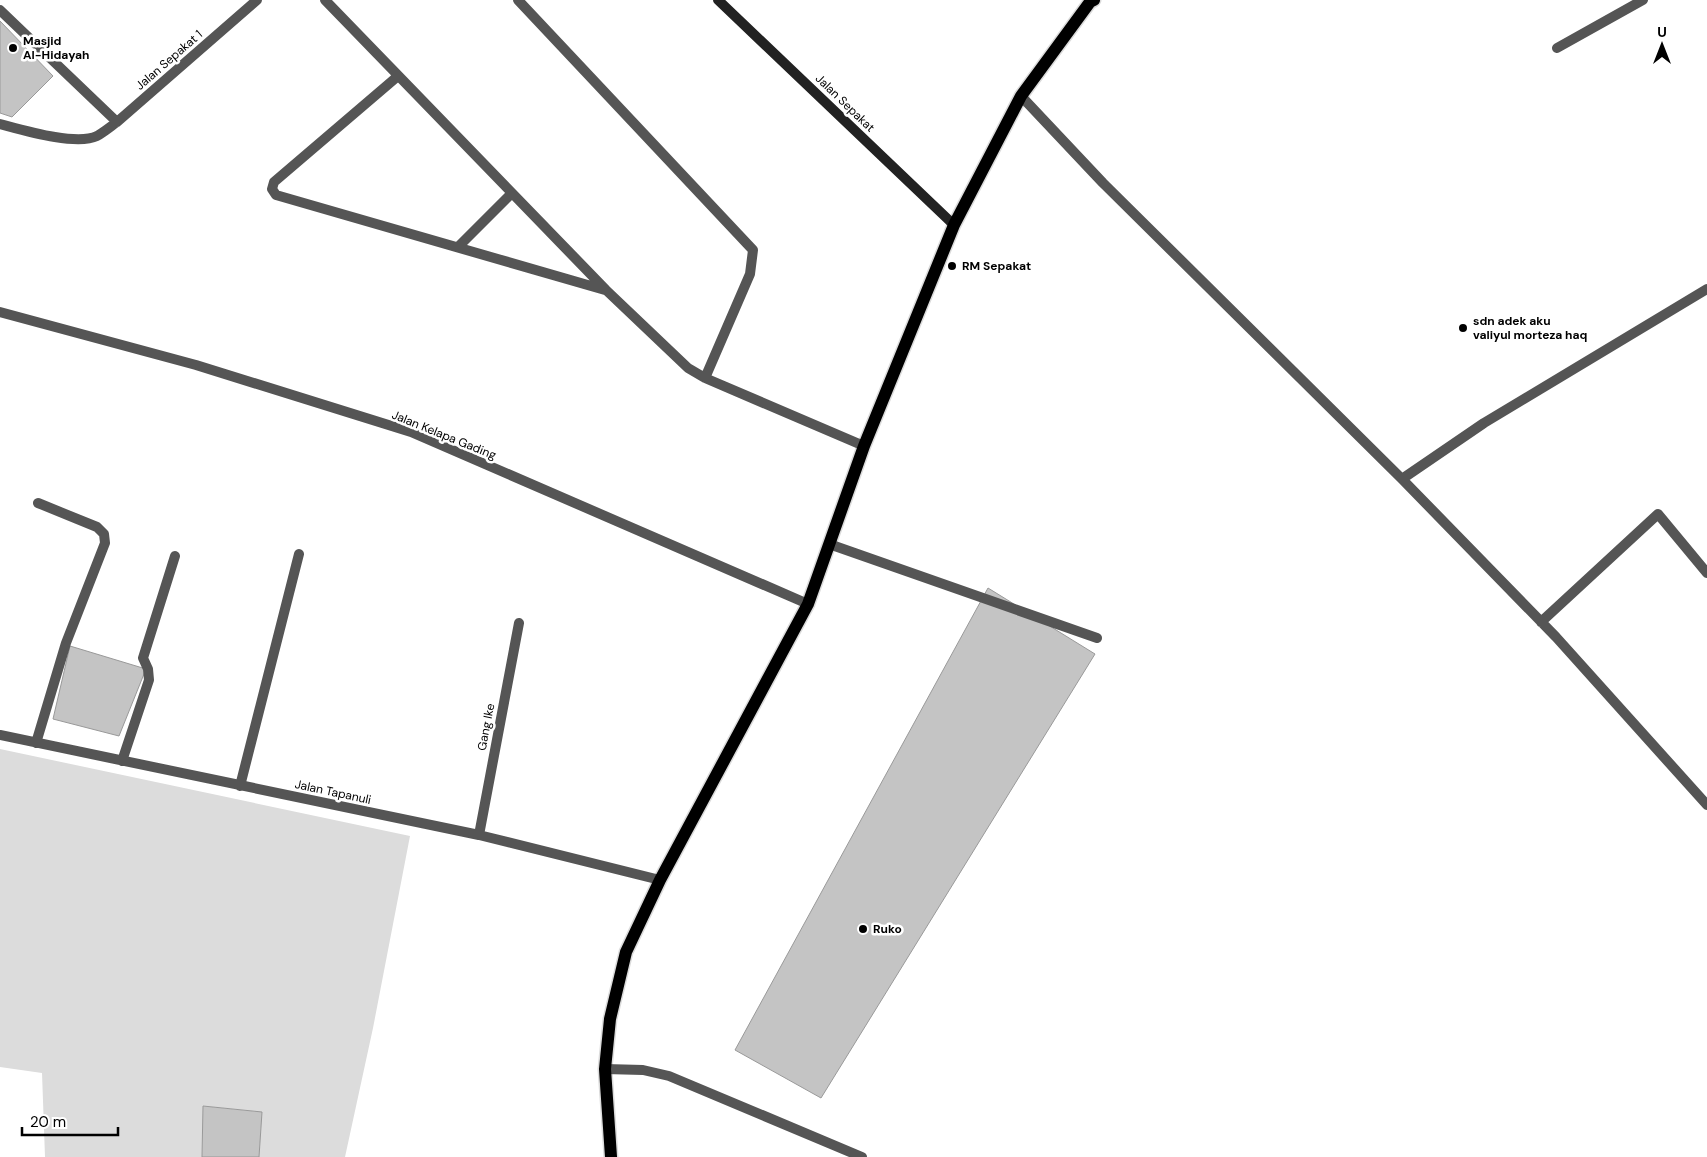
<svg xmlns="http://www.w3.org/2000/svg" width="1707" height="1157" font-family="'DM Sans',sans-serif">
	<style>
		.green { fill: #dcdcdc }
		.building { fill: #c4c4c4; stroke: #999 }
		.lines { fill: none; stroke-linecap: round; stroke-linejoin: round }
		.primary-casing { stroke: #dbdbdb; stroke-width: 15 }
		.lane { stroke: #555; stroke-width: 10 }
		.street { stroke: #555; stroke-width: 10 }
		.secondary { stroke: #222; stroke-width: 10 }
		.primary { stroke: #000; stroke-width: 12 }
		.poi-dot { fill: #000; stroke: #fff; stroke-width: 2 }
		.labels { text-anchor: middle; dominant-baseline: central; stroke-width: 5; stroke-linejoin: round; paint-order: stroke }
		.poi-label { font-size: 12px; font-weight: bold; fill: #000; stroke: #fff; text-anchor: start }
		.street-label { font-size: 12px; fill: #000; stroke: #fff }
	</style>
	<rect width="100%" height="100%" fill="#fff"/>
	<!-- green -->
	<path class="green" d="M0 749 410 836 373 1028 345 1157H259L261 1112 204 1106 202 1157H45L42 1073 0 1067Z"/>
	<!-- building -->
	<path class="building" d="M0 21 53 76 12 117 0 113Z
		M988 588 1095 654 821 1098 735 1050Z
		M70 646 146 669 119 736 53 719Z
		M203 1106 262 1112 259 1157H202Z"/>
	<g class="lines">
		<defs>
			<path id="primary" d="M611 1157 605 1069 610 1019 626 952 660 880 808 604 864 446 954 225 1021 96 1090 2 1094 0"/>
		</defs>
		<!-- primary casing -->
		<use href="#primary" class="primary-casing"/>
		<!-- lane -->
		<path class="lane" d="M829 544 1097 638"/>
		<!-- street -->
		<path class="street" d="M325 0 606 290 688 368 705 378 864 446
			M518 0 753 250 750 274 705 378
			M0 10 117 122
			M1557 48 1643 0
			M398 76 274 182 272 189 276 195 605 290
			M1021 96 1103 183 1402 479 1556 637 1707 805
			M0 124C23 130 76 146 97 136 104 132 110 127 117 122L257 0
			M458 247 512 193
			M0 312 196 365 411 432 808 604
			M1402 479 1484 423 1707 289
			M1541 622 1658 514 1707 573
			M0 735 479 835 660 880
			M36 743 66 643 105 543 104 534 97 527 38 503
			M122 761 149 680 148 669 143 658 175 556
			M240 786 299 554
			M479 835 519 623
			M605 1069 643 1070 669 1076 862 1157"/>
		<!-- secondary -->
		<path class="secondary" d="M718 0 954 225"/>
		<!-- primary -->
		<use href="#primary" class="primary"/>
	</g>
	<!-- markers -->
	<g class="poi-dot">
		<circle cx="13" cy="48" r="5"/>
		<circle cx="952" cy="266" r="5"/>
		<circle cx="1463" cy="328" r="5"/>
		<circle cx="863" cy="929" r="5"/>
	</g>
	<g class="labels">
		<!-- poi labels -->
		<g class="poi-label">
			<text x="23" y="41">Masjid<tspan x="23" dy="14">Al-Hidayah</tspan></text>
			<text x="962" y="266">RM Sepakat</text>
			<text x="1473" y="321">sdn adek aku<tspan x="1473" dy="14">valiyul morteza haq</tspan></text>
			<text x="873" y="929">Ruko</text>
		</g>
		<!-- street labels -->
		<g class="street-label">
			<text transform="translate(169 60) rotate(-41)">Jalan Sepakat 1</text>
			<text transform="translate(845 103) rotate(44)">Jalan Sepakat</text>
			<text transform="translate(444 435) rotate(22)">Jalan Kelapa Gading</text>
			<text transform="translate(486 727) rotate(-79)">Gang Ike</text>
			<text transform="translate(333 792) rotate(12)">Jalan Tapanuli</text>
		</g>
	</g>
	<!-- north arrow -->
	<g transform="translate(1662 45)" stroke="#ffffff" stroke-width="4" paint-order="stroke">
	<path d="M0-4L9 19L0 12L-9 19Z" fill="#000000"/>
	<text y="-8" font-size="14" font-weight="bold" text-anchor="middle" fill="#000000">U</text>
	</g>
	<!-- scale -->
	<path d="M22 1127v8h96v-8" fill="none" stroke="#000000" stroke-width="2.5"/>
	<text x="30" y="1127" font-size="15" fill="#000000" stroke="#ffffff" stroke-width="4" paint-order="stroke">20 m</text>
</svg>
